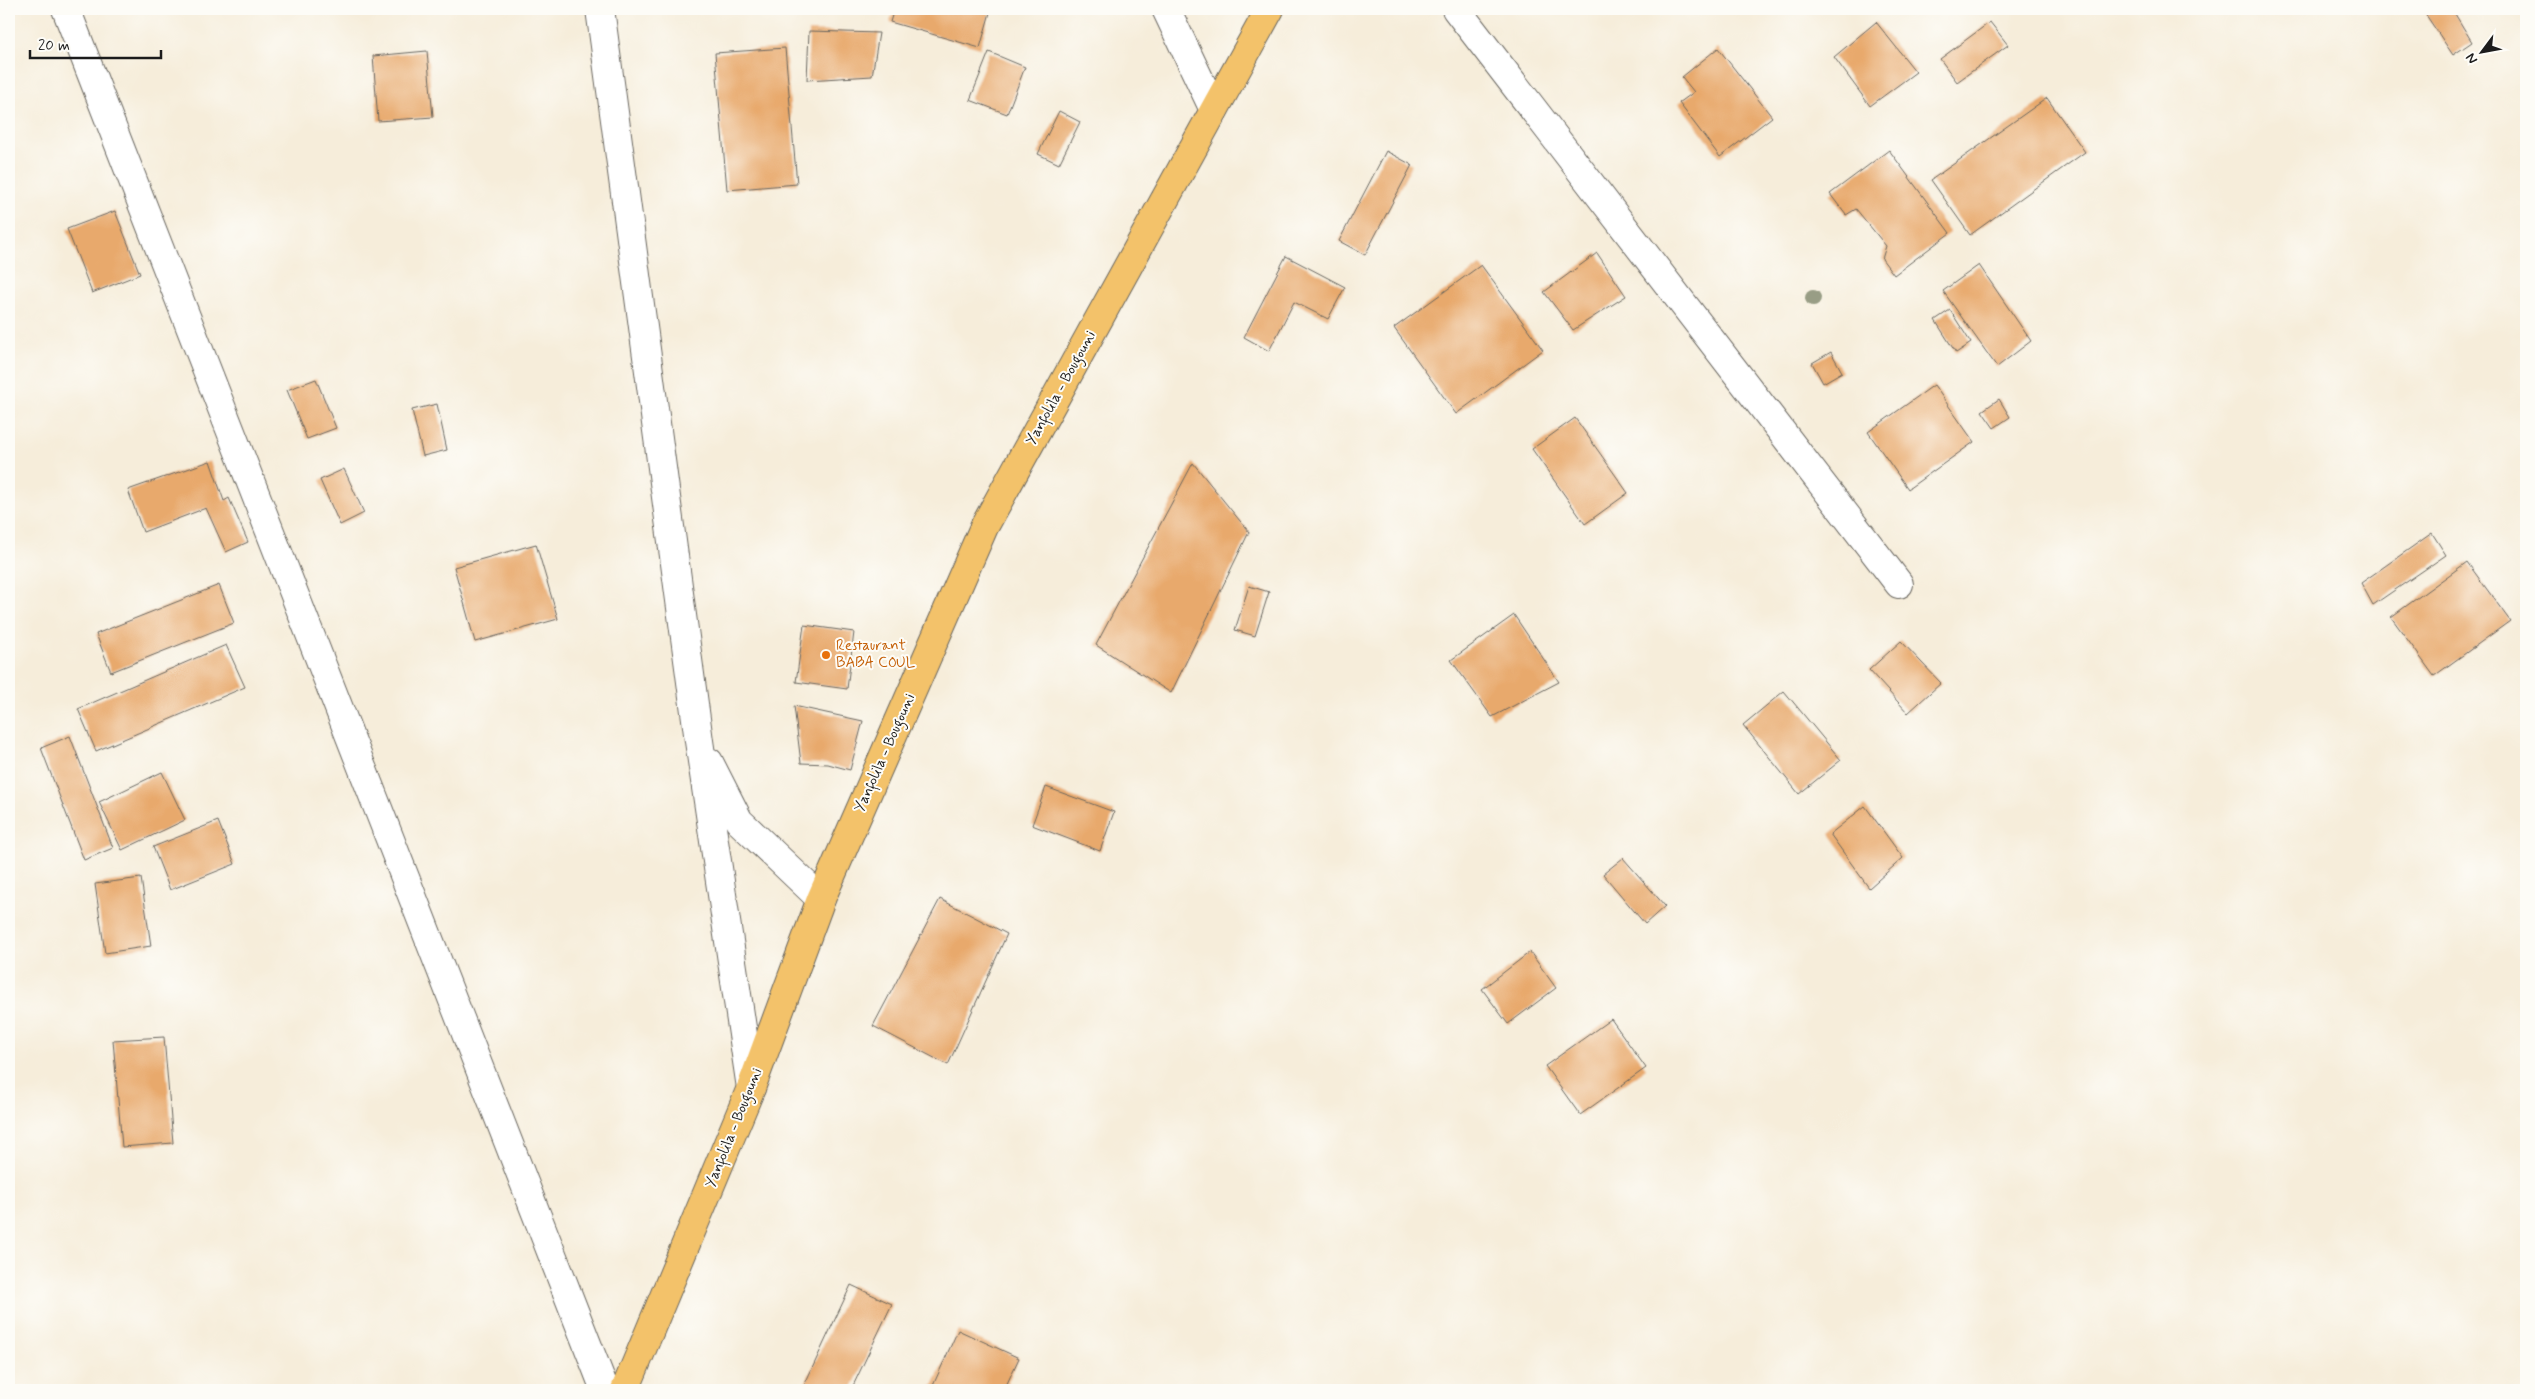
<svg xmlns="http://www.w3.org/2000/svg" width="2535" height="1399" font-family="Mynerve,sans-serif">
	<style>
		.building { fill: #e8a96c }
		.lines { fill: none; stroke-linecap: round; stroke-linejoin: round }
		.minor-casing { stroke: #68655e; stroke-width: 30 }
		.major-casing { stroke: #68655e; stroke-width: 30 }
		.minor { stroke: #fff; stroke-width: 28 }
		.major { stroke: #f3c26a; stroke-width: 28 }
		.tree { fill: #989d85 }
		.food-dot { fill: #e8710a; stroke: #fdfcf7; stroke-width: 2 }
		.labels { text-anchor: middle; dominant-baseline: central; stroke-width: 4; stroke-linejoin: round; paint-order: stroke }
		.street-label { font-size: 15px; fill: #1c1c1c; stroke: #fdfcf7 }
		.food-label { font-size: 15px; fill: #c56008; stroke: #fdfcf7; text-anchor: start }
	</style>
	<rect width="100%" height="100%" fill="#fdfcf7"/>
	<filter id="ink" filterUnits="userSpaceOnUse"><feTurbulence type="fractalNoise" baseFrequency=".02" numOctaves="2"/><feDisplacementMap in="SourceGraphic" scale="10" xChannelSelector="R" yChannelSelector="G"/><feConvolveMatrix kernelMatrix="1 2 1 2 8 2 1 2 1" color-interpolation-filters="sRGB"/></filter>
	<filter id="wash" filterUnits="userSpaceOnUse"><feTurbulence type="fractalNoise" baseFrequency=".0096" numOctaves="4" result="noise"/><feDisplacementMap in="SourceGraphic" scale="20" xChannelSelector="R" yChannelSelector="G"/><feGaussianBlur stdDeviation="1.12" result="paint"/><feColorMatrix in="noise" values="0 0 0 0 0 0 0 0 0 0 0 0 0 0 0 0 0 1.4 0 .05"/><feComposite in="paint" operator="in"/></filter>
	<g filter="url(#wash)">
		<rect width="100%" height="100%" fill="#f6edda"/>
		<g id="blocks">
			<!-- building -->
			<path class="building" d="M894 9H991L980 48 890 22Z
				M2422 9H2452L2472 42 2453 55Z
				M1876 22 1916 72 1870 106 1834 57Z
				M1990 22 2008 45 1957 82 1940 59Z
				M809 31 879 33 872 76 807 80Z
				M785 48 797 184 727 190 715 53Z
				M1718 48 1772 117 1720 157 1679 103 1694 92 1682 77Z
				M427 51 433 117 378 121 373 56Z
				M989 52 1025 67 1007 114 970 100Z
				M2047 98 2085 152 1970 235 1931 180Z
				M1059 111 1080 122 1059 164 1038 154Z
				M1889 150 1950 233 1894 275 1882 259 1886 246 1856 209 1846 215 1830 194Z
				M1386 151 1412 165 1365 255 1339 241Z
				M115 211 140 274 92 293 67 229Z
				M1597 253 1626 296 1573 330 1544 292Z
				M1286 256 1345 287 1328 319 1294 302 1269 351 1244 337Z
				M1481 265 1543 350 1456 414 1394 328Z
				M1979 265 2031 341 1997 367 1943 291Z
				M1950 310 1971 343 1956 353 1935 320Z
				M1831 352 1842 372 1823 383 1812 363Z
				M316 379 336 428 307 439 287 390Z
				M1934 385 1974 442 1908 489 1868 432Z
				M1999 399 2010 417 1994 428 1982 411Z
				M437 404 447 450 423 456 412 410Z
				M1575 418 1628 493 1585 524 1532 449Z
				M210 461 224 501 229 498 248 542 226 552 206 508 143 532 128 490Z
				M1193 463 1249 532 1171 693 1096 645Z
				M344 469 364 513 340 525 320 480Z
				M2432 533 2446 555 2373 605 2361 583Z
				M536 544 558 619 475 642 454 567Z
				M2467 562 2510 621 2434 676 2391 617Z
				M219 585 234 623 111 672 96 634Z
				M1249 586 1269 592 1255 636 1235 630Z
				M1514 615 1559 682 1492 717 1451 660Z
				M804 625 854 632 847 689 796 682Z
				M1901 641 1941 683 1908 713 1869 670Z
				M226 645 245 687 96 751 78 709Z
				M1784 691 1841 760 1799 794 1743 725Z
				M794 706 863 721 850 770 828 764 801 763Z
				M70 736 113 848 84 860 41 748Z
				M162 772 185 820 122 850 99 802Z
				M1046 787 1114 812 1100 851 1032 825Z
				M1865 806 1903 858 1869 888 1830 834Z
				M218 821 235 864 170 890 153 847Z
				M1623 858 1665 906 1645 924 1603 874Z
				M141 878 151 946 105 953 95 884Z
				M940 899 1007 934 948 1065 873 1026Z
				M1530 952 1556 988 1508 1024 1482 989Z
				M1611 1019 1646 1068 1580 1115 1545 1066Z
				M164 1037 173 1143 122 1147 113 1040Z
				M851 1285 892 1304 851 1390H802Z
				M958 1330 1019 1358 1004 1390H931Z"/>
		</g>
	</g>
	<g filter="url(#ink)">
		<use href="#blocks" fill-opacity="0" stroke="#68655e" stroke-width="1"/>
		<g class="lines">
			<defs>
				<path id="minor" d="M66 9 605 1390
					M600 9 699 741 751 1088
					M1166 9 1214 110
					M1456 9 1899 584
					M709 762 739 821 821 899"/>
				<path id="major" d="M625 1390 751 1088 821 899 984 527 1270 9"/>
			</defs>
			<!-- minor casing -->
			<use href="#minor" class="minor-casing"/>
			<!-- major casing -->
			<use href="#major" class="major-casing"/>
			<!-- minor -->
			<use href="#minor" class="minor"/>
			<!-- major -->
			<use href="#major" class="major"/>
		</g>
		<!-- trees -->
		<circle class="tree" cx="1813" cy="298" r="8"/>
	</g>
	<!-- markers -->
	<circle class="food-dot" cx="826" cy="655" r="5"/>
	<g class="labels">
		<!-- street labels -->
		<g class="street-label">
			<text transform="translate(1061 388) rotate(-61)">Yanfolila - Bougouni</text>
			<text transform="translate(885 753) rotate(-66)">Yanfolila - Bougouni</text>
			<text transform="translate(734 1128) rotate(-68)">Yanfolila - Bougouni</text>
		</g>
		<!-- food labels -->
		<g class="food-label">
			<text x="836" y="646">Restaurant<tspan x="836" dy="17">BABA COUL</tspan></text>
		</g>
	</g>
	<!-- margin -->
	<rect width="2535" height="1399" fill="none" stroke="#fdfcf7" stroke-width="30"/>
	<!-- north arrow -->
	<g transform="translate(2482 52) rotate(238)" stroke="#fdfcf7" stroke-width="4" paint-order="stroke">
	<path d="M0-4L9 19L0 12L-9 19Z" fill="#1c1c1c"/>
	<text y="-8" font-size="14" font-weight="bold" text-anchor="middle" fill="#1c1c1c">N</text>
	</g>
	<!-- scale -->
	<path d="M30 50v8h131v-8" fill="none" stroke="#1c1c1c" stroke-width="2.5"/>
	<text x="38" y="50" font-size="15" fill="#1c1c1c" stroke="#fdfcf7" stroke-width="4" paint-order="stroke">20 m</text>
</svg>
